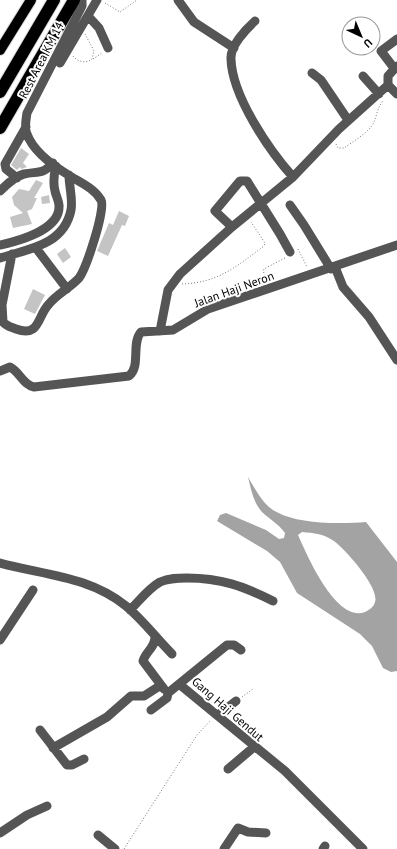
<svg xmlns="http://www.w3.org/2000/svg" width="397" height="849" font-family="'PT Sans',sans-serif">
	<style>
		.water { fill: #a3a3a3; fill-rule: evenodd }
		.building { fill: #c4c4c4 }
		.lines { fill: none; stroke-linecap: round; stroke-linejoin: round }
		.major-casing { stroke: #dbdbdb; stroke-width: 12 }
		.highway-casing { stroke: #dbdbdb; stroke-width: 14 }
		.path { stroke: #777; stroke-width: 1; stroke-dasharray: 1 2; stroke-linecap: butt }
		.minor { stroke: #555; stroke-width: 9 }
		.major { stroke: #000; stroke-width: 10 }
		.highway { stroke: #000; stroke-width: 12 }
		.labels { text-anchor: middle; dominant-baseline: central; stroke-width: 4; stroke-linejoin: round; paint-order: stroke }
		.street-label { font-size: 12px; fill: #000; stroke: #fff }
	</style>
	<rect width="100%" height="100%" fill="#fff"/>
	<!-- water -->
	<path class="water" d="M248 477C254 487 260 499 269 507 290 525 340 524 366 522L397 562V671L391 672 383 668 372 646 360 634 297 593 280 562 267 551 217 521 220 515 226 513 266 530 279 539 284 538 285 533C277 522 270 520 262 512 253 502 251 489 248 477ZM302 532C314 533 324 534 334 541 345 549 380 588 375 602 374 607 369 610 365 612 336 623 307 555 298 535Z"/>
	<!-- building -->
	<path class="building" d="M21 148 29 154 23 163 27 167 21 169 20 167 17 170 11 165Z
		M36 180 43 183 34 198H37L32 209 27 211 32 224 13 228 10 217 23 213 14 205 12 197 19 189 29 191Z
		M49 195 50 203 42 204 41 197Z
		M119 211 129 216 125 226 122 225 108 256 97 251 109 223 113 225Z
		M65 248 71 257 63 263 57 254Z
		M33 289 45 295 35 314 24 309Z"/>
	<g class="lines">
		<defs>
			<path id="major" d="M0 50 31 0"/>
			<path id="highway" d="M0 92 54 0
				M0 128 74 0"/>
		</defs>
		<!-- major casing -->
		<use href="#major" class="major-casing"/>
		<!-- highway casing -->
		<use href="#highway" class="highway-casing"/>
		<!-- path -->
		<path class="path" d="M105 3 120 12 137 0
			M73 56C78 62 86 64 92 59L94 51 85 34
			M93 59 102 53
			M336 144 338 148H344C352 142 368 133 373 124 377 116 377 108 383 101
			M298 249 307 267
			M268 281 263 271 264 269 285 258
			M182 284C218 283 237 266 264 246L265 243 251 222
			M242 697 253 689
			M124 849 197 735 211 720"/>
		<!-- minor -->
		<path class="minor" d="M178 0 194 22 234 48
			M88 16 99 28 108 48
			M255 21C246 29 230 46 231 59 232 96 269 150 293 177
			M60 63 97 0
			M394 68 381 51 397 39
			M312 73 321 80 348 120
			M363 76 379 94
			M388 85 397 94
			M17 178 6 169 5 164 26 127
			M0 191C6 185 15 176 24 174 38 171 42 175 53 163
			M290 205 304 225 331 269
			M232 227 215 211 240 181H247L280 234 290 252
			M0 245C18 241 60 230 59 206 59 201 56 196 55 191 53 183 54 174 56 166
			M36 248 67 289
			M12 254 2 305 3 322C6 326 11 327 16 329 40 338 37 316 49 304 57 294 70 288 79 278 86 269 106 209 101 200 94 188 81 183 70 176 55 167 33 151 27 134 24 128 26 120 27 113L82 6V0
			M0 258C29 249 64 245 71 210 73 199 69 186 69 175
			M335 267 343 287 369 317 397 360
			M160 331 168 290 180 274 232 227 293 177 339 129 388 85V76L397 66
			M0 371 10 367C20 372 23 385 34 387L129 376C141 367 131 343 141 332L173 330 208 309 397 245
			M0 563C44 575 89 576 126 606 143 620 156 638 172 654
			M130 610C139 601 149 588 160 582 169 578 178 578 187 578 221 578 243 586 273 601
			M155 637C155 648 146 651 143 661L164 689
			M0 640 33 590
			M179 684 285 771 363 849
			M168 693 227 645H234L241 650
			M151 710 167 698 168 693
			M218 715 236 701
			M40 730 67 765H72L84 759
			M53 748 107 717 131 696H144L161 685
			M228 769 254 747
			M0 833 27 815 47 806
			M98 835 115 849
			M224 849 238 828 248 832 266 833
			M323 849 325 846"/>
		<!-- major -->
		<use href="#major" class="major"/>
		<!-- highway -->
		<use href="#highway" class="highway"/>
	</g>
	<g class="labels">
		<!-- street labels -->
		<g class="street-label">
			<text transform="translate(41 60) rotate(-63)">Rest Area KM 14</text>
			<text transform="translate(234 289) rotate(-20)">Jalan Haji Neron</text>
			<text transform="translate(228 709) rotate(41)">Gang Haji Gendut</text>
		</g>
	</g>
	<!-- north arrow -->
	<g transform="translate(361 36) rotate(136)"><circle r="19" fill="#ffffff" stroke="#999999"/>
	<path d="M0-3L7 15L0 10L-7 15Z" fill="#000000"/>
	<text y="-6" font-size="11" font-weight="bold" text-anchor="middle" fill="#000000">U</text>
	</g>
</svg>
